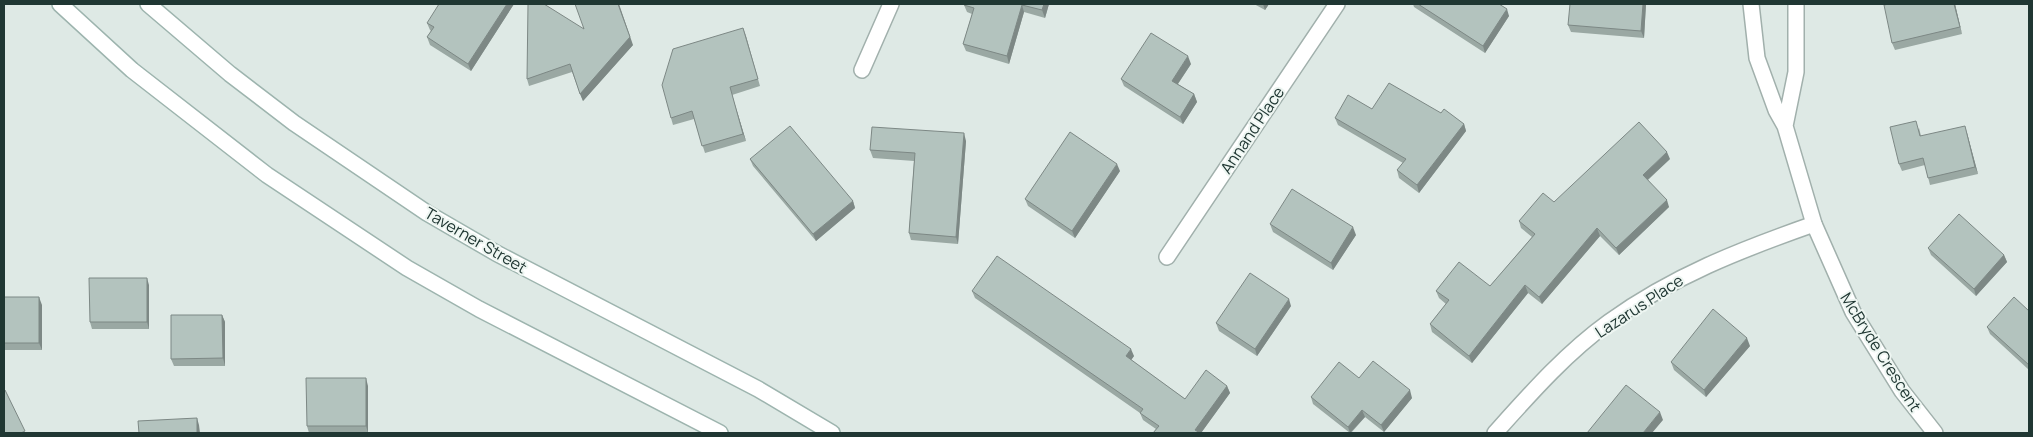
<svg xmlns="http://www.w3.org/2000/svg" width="2033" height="437" font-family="Manrope,sans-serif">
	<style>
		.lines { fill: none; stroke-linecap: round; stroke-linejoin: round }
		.minor-casing { stroke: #a1b0ac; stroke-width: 18 }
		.tertiary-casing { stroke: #a1b0ac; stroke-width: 18 }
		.secondary-casing { stroke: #9db4ae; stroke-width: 18 }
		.minor { stroke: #fff; stroke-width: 15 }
		.tertiary { stroke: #fff; stroke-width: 15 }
		.secondary { stroke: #fff; stroke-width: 15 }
		.wall { fill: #9aa8a3 }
		.shaded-wall { fill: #7d8885 }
		.building { fill: #b3c3be; stroke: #7d8885 }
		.labels { text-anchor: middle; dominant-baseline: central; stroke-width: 4; stroke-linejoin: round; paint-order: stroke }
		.street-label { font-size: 16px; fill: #203733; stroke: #eef6f2 }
	</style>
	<rect width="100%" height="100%" fill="#dee9e5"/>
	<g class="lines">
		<defs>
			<path id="minor" d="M862 70 891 4
				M1167 257 1337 4
				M1495 433C1530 394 1566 353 1609 322 1673 276 1740 250 1814 224"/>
			<path id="tertiary" d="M1751 4 1757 58 1776 110 1785 126 1814 224 1853 312 1902 391 1935 433
				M1785 126 1796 72V4"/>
			<path id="secondary" d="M60 4 132 70 267 175 407 268 479 309 720 433
				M148 4 230 74 294 123 427 213 496 253 758 389 832 433"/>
		</defs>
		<!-- minor casing -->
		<use href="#minor" class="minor-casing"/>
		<!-- tertiary casing -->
		<use href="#tertiary" class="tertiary-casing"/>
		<!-- secondary casing -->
		<use href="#secondary" class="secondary-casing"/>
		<!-- minor -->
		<use href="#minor" class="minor"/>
		<!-- tertiary -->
		<use href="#tertiary" class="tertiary"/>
		<!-- secondary -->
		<use href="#secondary" class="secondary"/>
	</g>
	<!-- wall -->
	<path class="wall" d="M514 4 471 71 430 45 427 37 431 31 430 30 427 23Z
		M965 4H1049L1045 18 1024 12 1009 64 966 51 963 44 972 14 967 12 964 5Z
		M1254 4H1269L1265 10Z
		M1413 4H1499L1509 16 1485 53 1414 7Z
		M1646 4 1644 38 1571 32 1568 25Z
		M1889 4H1955L1962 34 1895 50 1892 43Z
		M743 28 760 86 732 95 746 141 705 153 694 119 673 125 671 118Z
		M584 29 633 45 583 101 572 72 529 86 527 79Z
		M1191 64 1178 84 1194 94 1197 102 1183 124 1124 86 1121 79Z
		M1372 109 1441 113 1464 124 1466 131 1419 193 1399 178 1397 170 1403 163 1338 125 1335 118Z
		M1919 128 1921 136 1967 133 1978 174 1930 185 1925 165 1902 171 1899 164Z
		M966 141 958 244 911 240 909 233 914 161 873 158 870 150Z
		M750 159 853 201 855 208 816 241 753 166Z
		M1670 159 1648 180 1669 207 1619 255 1600 236 1542 304 1528 293 1472 363 1432 332 1430 324 1446 304 1439 298 1436 291 1490 286 1532 237 1521 228 1519 221 1554 202Z
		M1120 171 1075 238 1028 206 1025 199Z
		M1270 224 1356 235 1333 270 1273 232Z
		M1928 248 2004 255 2007 262 1976 296 1931 255Z
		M149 285V329H92L90 322Z
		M972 291 1134 356 1131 360 1185 399 1227 386 1230 393 1201 433H1153L1156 429 1143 420 1140 413 975 298Z
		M4 297 42 305V350H4Z
		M1291 306 1257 356 1219 331 1216 323Z
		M2029 311V370L1990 334 1987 327Z
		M222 315 225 322V366H174L171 359Z
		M1750 346 1706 397 1674 370 1671 362Z
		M368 386V433H309L307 426Z
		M1311 397 1412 398 1384 432 1365 417 1351 433H1350L1313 404Z"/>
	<!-- shaded-wall -->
	<path class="shaded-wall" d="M507 4H514L471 71 468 64Z
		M619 4 633 45 583 101 580 94Z
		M1044 4H1049L1045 18 1042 10Z
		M1263 4H1269L1265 10Z
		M1643 4H1646L1644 38 1641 31Z
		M1954 4H1955L1962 34 1960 27Z
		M1022 5 1024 12 1009 64 1007 56Z
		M1507 9 1509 16 1485 53 1483 46Z
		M743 28 746 36 760 86 758 79Z
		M1188 56 1191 64 1175 88 1172 81Z
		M730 87 732 95 746 141 743 134Z
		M1194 94 1197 102 1183 124 1180 117Z
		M1464 124 1466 131 1419 193 1417 185Z
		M1965 126 1967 133 1978 174 1975 167Z
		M964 133 966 141 958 244 956 237Z
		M1667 152 1670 159 1645 182 1643 175Z
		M1117 164 1120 171 1075 238 1072 231Z
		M1667 200 1669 207 1619 255 1616 248Z
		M853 201 855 208 816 241 813 234Z
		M1353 227 1356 235 1333 270 1331 263Z
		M1597 228 1600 236 1542 304 1539 297Z
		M2004 255 2007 262 1976 296 1974 289Z
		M147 278 149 285V329L147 322Z
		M1525 285 1528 293 1472 363 1469 356Z
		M39 297 42 305V350L39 343Z
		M1289 299 1291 306 1257 356 1255 349Z
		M222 315 225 322V366L223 358Z
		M1747 338 1750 346 1706 397 1704 390Z
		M1131 349 1134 356 1129 363 1126 356Z
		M366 378 368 386V433L366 426Z
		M1227 386 1230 393 1201 433H1197L1195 430Z
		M1410 390 1412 398 1384 432 1381 425Z
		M1362 410 1365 417 1350 433 1348 427Z
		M1660 412 1663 420 1652 433H1643Z
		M197 418 199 425 200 433H197Z"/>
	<!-- building -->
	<path class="building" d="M439 4H507L468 64 427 37 434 27 427 23Z
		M528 4H544L584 29 575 4H618L630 37 580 94 570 64 527 79Z
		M965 4H1044L1042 10 1022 5 1007 56 963 44 974 8 964 5Z
		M1418 4H1499L1507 9 1483 46Z
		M1570 4H1643L1641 31 1568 25Z
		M1889 4H1954L1960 27 1892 43 1884 5Z
		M743 28 758 79 730 87 743 134 702 146 692 111 671 118 662 85 673 49Z
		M1151 33 1188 56 1172 81 1194 94 1180 117 1121 79Z
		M1389 83 1441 113 1444 109 1464 124 1417 185 1397 170 1406 159 1335 118 1348 95 1372 109Z
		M1916 121 1920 136 1965 126 1975 167 1928 178 1923 158 1899 164 1890 127Z
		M1639 122 1667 152 1643 175 1667 200 1616 248 1597 228 1539 297 1525 285 1469 356 1430 324 1449 300 1436 291 1459 262 1490 286 1535 234 1519 221 1543 193 1554 202Z
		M790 126 853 201 813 234 750 159Z
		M872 127 964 133 956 237 909 233 915 153 870 150Z
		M1070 132 1117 164 1072 231 1025 199Z
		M1292 189 1353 227 1331 263 1270 224Z
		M1959 214 2004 255 1974 289 1928 248Z
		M997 256 1131 349 1126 356 1185 399 1206 370 1227 386 1195 430 1200 433H1153L1159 426 1140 413 1143 409 972 291Z
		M1250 273 1289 299 1255 349 1216 323Z
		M89 278H147V322H90Z
		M4 297H39V343H4Z
		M2014 297 2029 311V365L1987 327Z
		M1713 309 1747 338 1704 390 1671 362Z
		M171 315H222L223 358 171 359Z
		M1373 361 1410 390 1381 425 1362 410 1348 427 1311 397 1339 362 1359 378Z
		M306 378H366V426H307Z
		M1626 385 1660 412 1643 433H1587Z
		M4 390H5L25 431 21 433H4Z
		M197 418V433H139L138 421Z"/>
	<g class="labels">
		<!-- street labels -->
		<g class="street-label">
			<text transform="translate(1252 130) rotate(-56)">Annand Place</text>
			<text transform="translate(476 240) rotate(30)">Taverner Street</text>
			<text transform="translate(1639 306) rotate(-33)">Lazarus Place</text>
			<text transform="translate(1881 352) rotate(58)">McBryde Crescent</text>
		</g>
	</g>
	<!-- border -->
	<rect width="2033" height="437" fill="none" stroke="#203733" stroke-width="10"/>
</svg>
